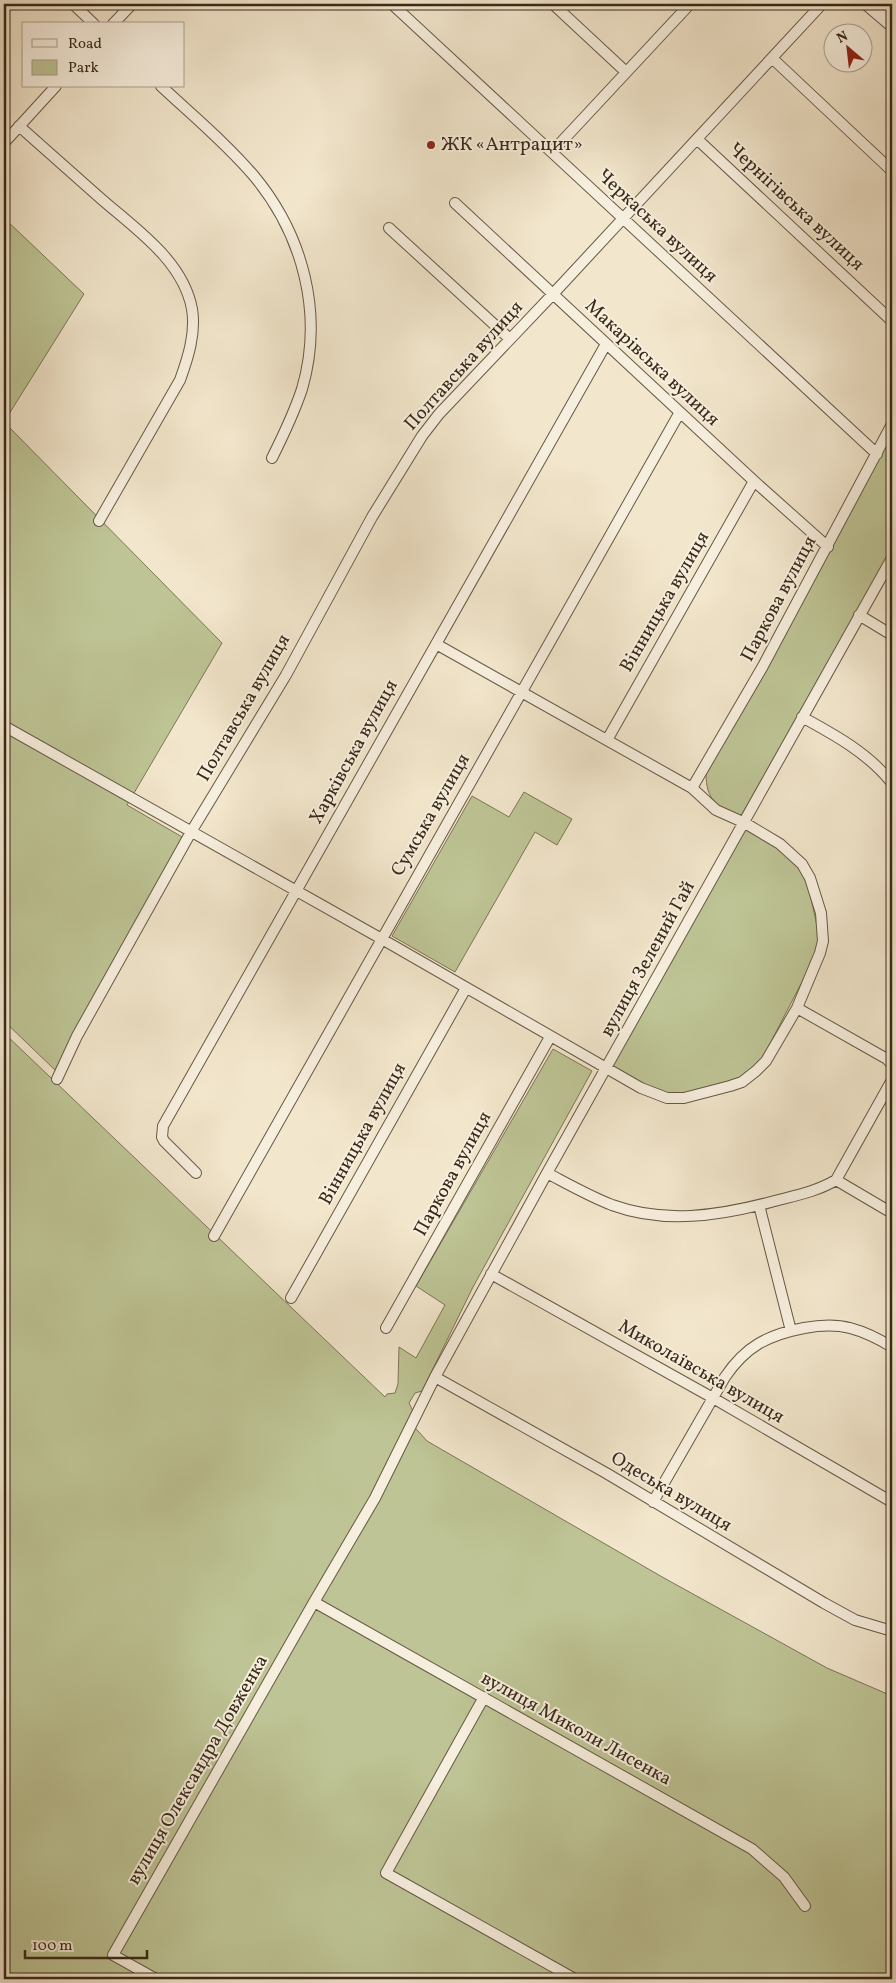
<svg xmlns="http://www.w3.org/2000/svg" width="896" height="1983" font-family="Vollkorn,serif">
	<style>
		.green { fill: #bec495; stroke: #7b7656 }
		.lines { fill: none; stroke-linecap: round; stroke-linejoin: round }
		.minor-casing { stroke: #665845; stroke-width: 12 }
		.minor { stroke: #f7efde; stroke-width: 10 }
		.poi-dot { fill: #8f2418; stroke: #f7efde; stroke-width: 2 }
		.labels { text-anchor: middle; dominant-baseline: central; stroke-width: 4; stroke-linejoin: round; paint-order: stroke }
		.poi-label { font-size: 19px; fill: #382918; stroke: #f7efde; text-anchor: start }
		.street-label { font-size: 19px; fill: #382918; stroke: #f7efde }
	</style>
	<rect width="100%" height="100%" fill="#f2e6cc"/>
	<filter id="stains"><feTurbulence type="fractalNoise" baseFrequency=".004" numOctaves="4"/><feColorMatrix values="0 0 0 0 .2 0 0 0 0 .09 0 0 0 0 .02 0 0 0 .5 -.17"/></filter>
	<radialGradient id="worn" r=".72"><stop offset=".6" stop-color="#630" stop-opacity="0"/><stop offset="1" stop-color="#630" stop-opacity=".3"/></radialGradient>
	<!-- green -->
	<path class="green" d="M4 218 84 294 4 422 222 643 127 805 184 838 55 1070 4 1021Z
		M892 432V550L742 814 740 816C717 806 706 801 706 773L842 529Z
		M524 792 572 819 557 845 535 832 455 972 392 936 472 796 509 817Z
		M745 823 780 844 799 865 809 890 816 921 819 939 817 953 763 1057 752 1069 734 1081 681 1094 661 1093 606 1069Z
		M4 1033 385 1397 387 1394 395 1393 398 1384 399 1347 416 1358 445 1305 416 1286 553 1049 592 1071 473 1287 422 1391 415 1393 409 1403 414 1413 409 1421 427 1441 664 1578 827 1668 892 1696V1979H4Z"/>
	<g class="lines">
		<defs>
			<path id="minor" d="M73 4 94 24
				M392 4 877 454
				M553 4 626 72
				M865 4 892 27
				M877 4 892 17
				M113 24 132 4
				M772 58 892 171
				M161 86C192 115 226 143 254 176 303 235 324 314 302 389 294 413 283 436 272 458
				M19 126C46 150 72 173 99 197 134 228 183 260 192 309 196 333 188 358 180 380L99 521
				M697 139 892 321
				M4 143 56 86
				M552 152 690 4
				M455 203 754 481 828 547
				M389 228 510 339
				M859 615 892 635
				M802 717C835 735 868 753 892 783
				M4 726 380 938 641 1088 667 1098H684L730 1086 742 1082 756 1071 766 1061 797 1008 820 953 823 941 821 913 810 878 802 864 780 844 745 823 716 810 692 788 436 644
				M607 740 754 481
				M692 788 763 666 892 424
				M797 1008 887 1059 892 1065
				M57 1079 77 1036 191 832 286 675 372 517 422 436 439 414 553 294 822 4
				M196 1173 164 1141 162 1137 163 1126 606 344
				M547 1173C568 1184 589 1196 612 1205 664 1224 718 1216 771 1202 793 1196 816 1192 836 1180L892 1213
				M836 1180 892 1080
				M759 1205 791 1331
				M214 1236 680 412
				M491 1274 713 1398 892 1502
				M291 1298 466 988
				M386 1328 550 1037
				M435 1377 606 1473 824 1603 855 1620 892 1631
				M653 1502 725 1377C746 1346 768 1335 804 1328 820 1325 835 1324 850 1328 865 1332 879 1339 892 1347
				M314 1602 752 1849 784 1877 805 1906
				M484 1697 386 1873 575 1979
				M156 1979 113 1955 314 1602 375 1498 435 1377 547 1173 892 558"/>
		</defs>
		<!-- minor casing -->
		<use href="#minor" class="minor-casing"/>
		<!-- minor -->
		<use href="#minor" class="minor"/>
	</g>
	<!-- markers -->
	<circle class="poi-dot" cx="431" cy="145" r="5"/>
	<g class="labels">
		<!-- poi labels -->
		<g class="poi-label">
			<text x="441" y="145">ЖК «Антрацит»</text>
		</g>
		<!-- street labels -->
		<g class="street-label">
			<text transform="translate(796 207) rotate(43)">Чернігівська вулиця</text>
			<text transform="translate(657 226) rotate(43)">Черкаська вулиця</text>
			<text transform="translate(652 363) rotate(43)">Макарівська вулиця</text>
			<text transform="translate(464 366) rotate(-48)">Полтавська вулиця</text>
			<text transform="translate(779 599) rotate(-62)">Паркова вулиця</text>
			<text transform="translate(665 602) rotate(-60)">Вінницька вулиця</text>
			<text transform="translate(244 708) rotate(-60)">Полтавська вулиця</text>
			<text transform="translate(354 752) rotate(-61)">Харківська вулиця</text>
			<text transform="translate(431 815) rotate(-60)">Сумська вулиця</text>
			<text transform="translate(648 959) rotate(-61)">вулиця Зелений Гай</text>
			<text transform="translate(363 1134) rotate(-61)">Вінницька вулиця</text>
			<text transform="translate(453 1174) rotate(-61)">Паркова вулиця</text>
			<text transform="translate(701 1372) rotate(30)">Миколаївська вулиця</text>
			<text transform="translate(671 1492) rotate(31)">Одеська вулиця</text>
			<text transform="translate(576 1729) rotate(29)">вулиця Миколи Лисенка</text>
			<text transform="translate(198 1770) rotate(-60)">вулиця Олександра Довженка</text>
		</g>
	</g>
	<!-- margin -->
	<rect width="896" height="1983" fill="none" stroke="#f2e6cc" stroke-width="20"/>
	<rect x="5" y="5" width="886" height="1973" fill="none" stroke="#382918" stroke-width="2.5"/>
	<rect x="10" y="10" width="876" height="1963" fill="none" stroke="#382918"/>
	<!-- legend -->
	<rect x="22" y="22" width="162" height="65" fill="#f7efde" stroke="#aba08f"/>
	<rect x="32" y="39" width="25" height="8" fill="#f7efde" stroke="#aba08f"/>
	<text x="68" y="48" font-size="15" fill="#382918">Road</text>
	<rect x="32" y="60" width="25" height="15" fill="#bec495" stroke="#aba08f"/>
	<text x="68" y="72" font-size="15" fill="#382918">Park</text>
	<!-- north arrow -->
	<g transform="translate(848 48) rotate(332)"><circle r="24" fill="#f7efde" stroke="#aba08f"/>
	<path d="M0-4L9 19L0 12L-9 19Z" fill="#8f2418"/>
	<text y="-8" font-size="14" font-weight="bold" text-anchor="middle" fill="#382918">N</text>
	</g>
	<!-- scale -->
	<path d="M25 1950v8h122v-8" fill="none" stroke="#382918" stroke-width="2.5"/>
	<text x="32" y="1950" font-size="15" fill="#382918" stroke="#f7efde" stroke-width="4" paint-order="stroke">100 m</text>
	<rect width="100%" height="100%" filter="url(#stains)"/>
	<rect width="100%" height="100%" fill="url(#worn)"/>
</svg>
